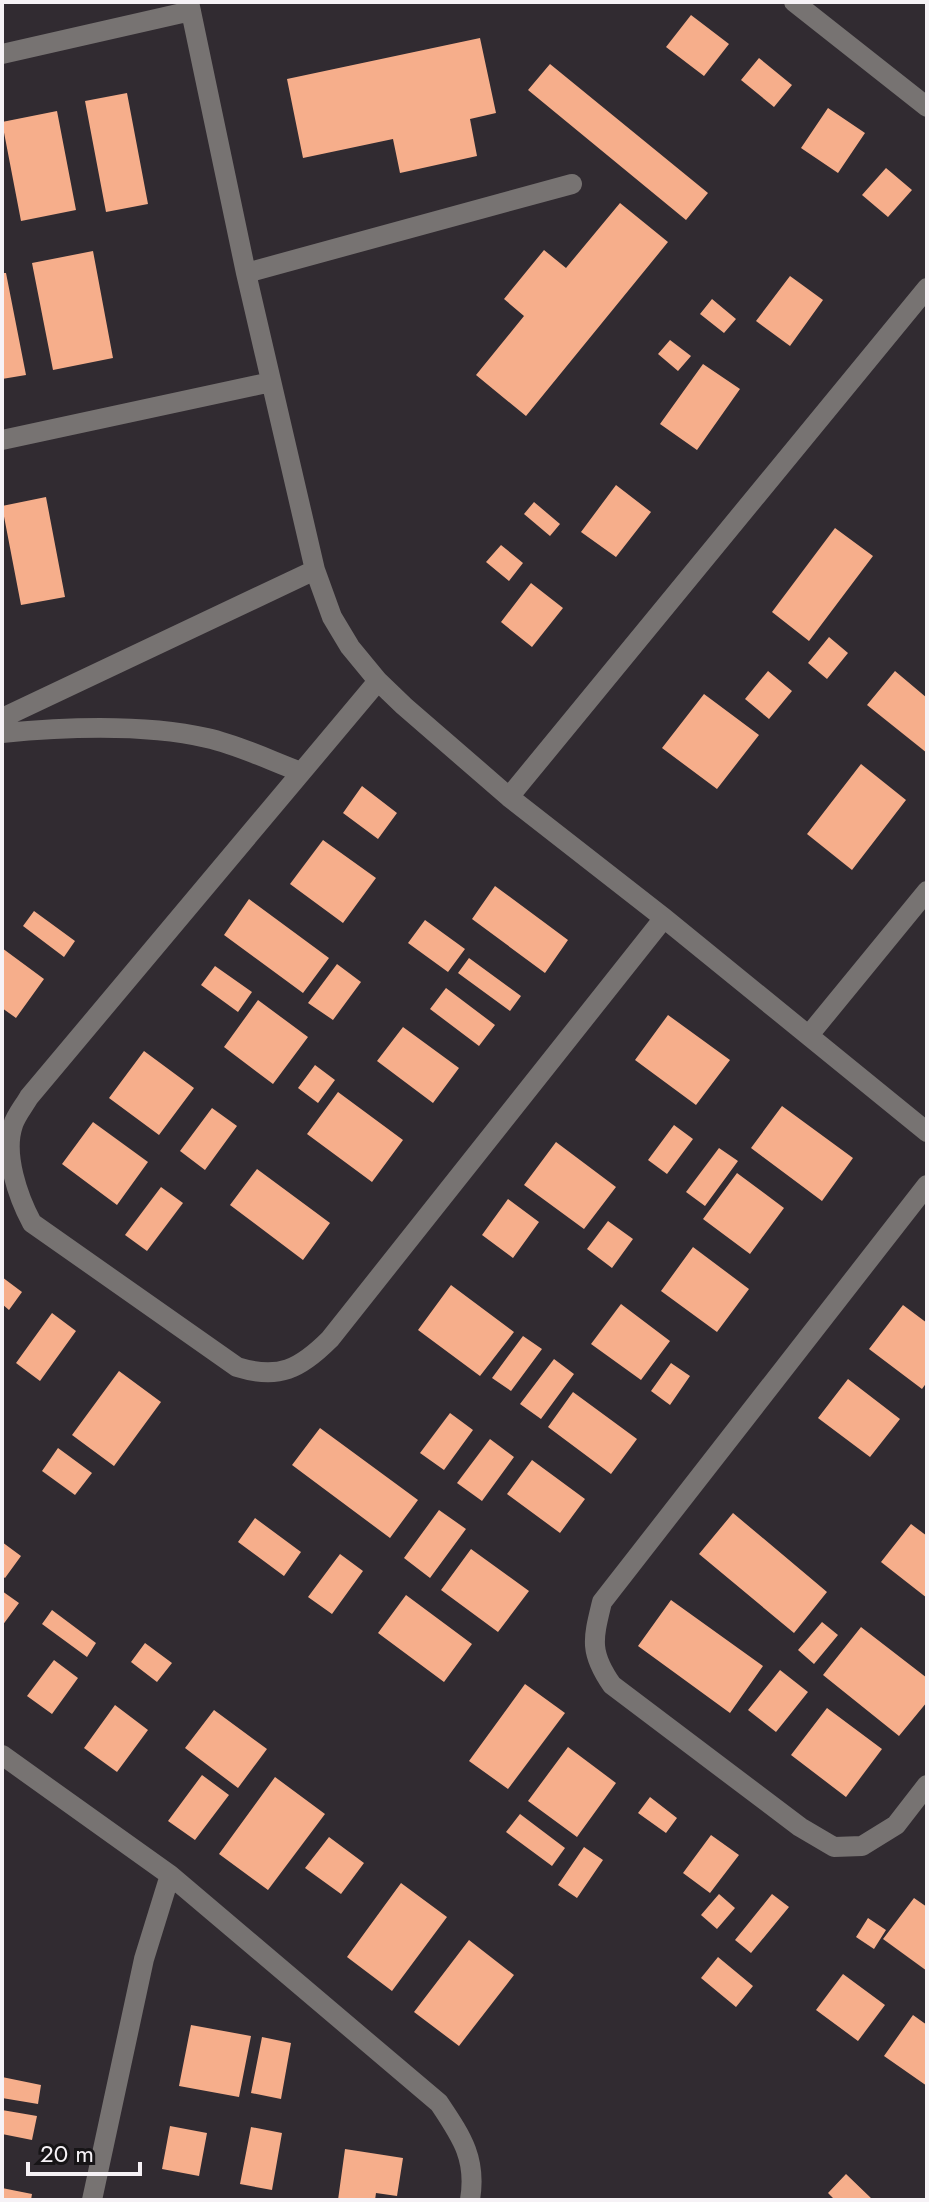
<svg xmlns="http://www.w3.org/2000/svg" width="929" height="2202" font-family="Jost,sans-serif">
	<style>
		.building { fill: #f6ae8b }
		.lines { fill: none; stroke-linecap: round; stroke-linejoin: round }
		.minor { stroke: #777372; stroke-width: 20 }
	</style>
	<rect width="100%" height="100%" fill="#312b31"/>
	<!-- building -->
	<path class="building" d="M691 15 729 44 704 76 666 47Z
		M480 38 496 113 470 119 477 156 400 173 393 139 303 158 287 79Z
		M759 58 792 85 774 107 741 80Z
		M550 64 708 193 686 220 528 90Z
		M127 93 148 204 106 212 85 101Z
		M828 108 865 133 838 173 801 148Z
		M57 111 76 210 21 221 2 122Z
		M886 168 912 190 888 217 862 195Z
		M620 203 668 242 526 416 476 375 524 316 504 299 544 250 566 268Z
		M93 251 113 358 53 370 32 263Z
		M2 273H6L26 375 2 379Z
		M790 276 823 300 790 346 756 321Z
		M712 299 736 319 724 333 700 314Z
		M670 340 691 356 678 371 658 354Z
		M703 364 740 389 697 450 660 424Z
		M616 485 651 512 616 557 581 532Z
		M46 497 65 597 21 605 2 506Z
		M534 502 560 524 550 536 524 514Z
		M835 528 873 556 809 641 772 612Z
		M501 545 523 563 509 581 486 562Z
		M531 583 563 608 532 647 501 622Z
		M829 637 848 653 827 679 808 663Z
		M768 671 792 691 769 719 745 699Z
		M895 671 927 698V753L867 705Z
		M704 694 759 735 717 789 662 748Z
		M861 764 906 800 852 870 807 834Z
		M362 786 397 813 378 839 343 813Z
		M323 840 376 878 343 923 290 884Z
		M495 886 568 940 545 973 472 919Z
		M249 899 329 958 303 993 224 935Z
		M34 911 75 941 64 957 23 926Z
		M425 920 465 949 448 972 408 943Z
		M2 948 44 979 16 1018 2 1008Z
		M469 958 521 996 510 1011 458 973Z
		M337 964 361 982 333 1020 308 1003Z
		M215 966 252 992 238 1012 201 985Z
		M446 988 495 1025 479 1046 430 1009Z
		M258 1000 308 1037 273 1084 224 1047Z
		M668 1015 730 1060 696 1105 635 1060Z
		M403 1027 459 1068 433 1103 377 1061Z
		M144 1051 194 1088 159 1135 109 1098Z
		M315 1065 335 1080 318 1103 298 1088Z
		M338 1092 403 1140 372 1182 307 1134Z
		M782 1106 853 1158 822 1201 751 1148Z
		M212 1108 237 1126 205 1170 180 1151Z
		M93 1122 148 1162 117 1205 62 1164Z
		M674 1125 693 1139 667 1174 648 1160Z
		M556 1142 616 1187 584 1229 524 1185Z
		M719 1148 738 1161 705 1206 686 1192Z
		M257 1169 330 1223 303 1260 230 1205Z
		M737 1173 784 1208 750 1254 703 1219Z
		M161 1187 183 1203 147 1251 125 1235Z
		M508 1199 539 1222 513 1258 482 1235Z
		M608 1221 633 1239 612 1268 587 1249Z
		M693 1247 749 1289 717 1332 661 1291Z
		M2 1277 22 1292 9 1310 2 1304Z
		M451 1285 514 1332 480 1376 418 1330Z
		M621 1304 670 1341 641 1380 591 1344Z
		M903 1305 927 1323V1382L922 1389 869 1349Z
		M52 1313 76 1331 40 1381 16 1363Z
		M523 1336 542 1349 511 1391 492 1378Z
		M554 1359 574 1374 541 1419 520 1404Z
		M671 1363 690 1376 670 1405 651 1391Z
		M119 1371 161 1402 114 1466 72 1435Z
		M848 1379 900 1419 870 1457 818 1418Z
		M573 1392 637 1439 611 1474 548 1427Z
		M450 1413 473 1430 444 1470 420 1453Z
		M320 1428 418 1500 390 1538 292 1465Z
		M490 1439 514 1457 482 1501 457 1483Z
		M58 1448 92 1473 75 1495 42 1471Z
		M532 1460 585 1499 560 1533 507 1494Z
		M439 1510 466 1529 430 1578 404 1558Z
		M733 1513 827 1592 794 1633 699 1554Z
		M255 1518 301 1552 284 1576 238 1542Z
		M911 1524 927 1536V1598L881 1562Z
		M2 1542 21 1556 5 1578 2 1576Z
		M471 1549 529 1591 498 1632 441 1590Z
		M340 1554 363 1571 332 1614 308 1597Z
		M2 1591 19 1603 2 1626Z
		M406 1595 472 1644 444 1682 378 1633Z
		M671 1600 763 1666 730 1713 638 1646Z
		M52 1610 96 1643 87 1657 42 1624Z
		M822 1622 838 1635 814 1664 798 1650Z
		M861 1627 927 1678V1702L899 1736 823 1675Z
		M145 1643 172 1663 157 1682 131 1662Z
		M54 1660 78 1678 52 1714 27 1696Z
		M780 1670 808 1692 776 1732 748 1710Z
		M525 1684 565 1713 508 1789 469 1761Z
		M115 1705 148 1730 117 1772 84 1748Z
		M827 1708 882 1749 846 1797 791 1755Z
		M214 1710 267 1749 238 1788 185 1748Z
		M568 1747 616 1783 577 1837 528 1801Z
		M202 1775 229 1795 195 1840 168 1821Z
		M275 1777 325 1814 268 1890 219 1854Z
		M650 1797 677 1818 666 1833 638 1813Z
		M520 1814 565 1848 552 1866 506 1832Z
		M711 1835 739 1855 710 1893 683 1873Z
		M329 1837 364 1863 341 1894 305 1868Z
		M584 1847 603 1860 577 1898 558 1885Z
		M401 1883 447 1917 392 1991 347 1957Z
		M719 1894 735 1908 717 1929 701 1915Z
		M772 1894 789 1907 751 1953 735 1940Z
		M914 1898 927 1907V1971L883 1939Z
		M868 1918 886 1930 874 1949 856 1937Z
		M469 1940 514 1975 459 2046 414 2012Z
		M718 1957 753 1986 736 2007 701 1978Z
		M843 1974 885 2005 858 2041 816 2010Z
		M913 2015 927 2025V2086L884 2056Z
		M191 2025 251 2036 239 2097 179 2086Z
		M262 2037 291 2043 281 2099 251 2093Z
		M2 2077 41 2085 38 2104 2 2098Z
		M2 2110 37 2116 32 2140 2 2134Z
		M170 2126 207 2133 199 2176 162 2169Z
		M251 2127 282 2133 272 2190 240 2184Z
		M345 2149 403 2158 397 2196 376 2193 375 2200H338Z
		M846 2174 873 2200H835L828 2193Z
		M2 2188 32 2194 31 2200H2Z"/>
	<g class="lines">
		<!-- minor -->
		<path class="minor" d="M189 2 246 273 315 570 332 617 350 647 378 681 404 706 509 797 664 918 927 1132
			M794 2 927 107
			M2 54 191 11
			M246 273 572 184
			M2 440 271 382
			M378 681 29 1097C24 1106 16 1115 13 1125 3 1154 18 1197 32 1223L237 1367C279 1380 300 1369 330 1339L664 918
			M2 718 315 570
			M2 733C65 727 146 724 207 738 239 745 271 761 301 772
			M509 797 927 288
			M809 1035 927 891
			M927 1185 602 1602C593 1639 589 1652 612 1685L800 1827 834 1847 862 1846 896 1825 927 1785
			M2 1755 170 1875 439 2103C461 2136 477 2158 470 2200
			M92 2200 144 1959 170 1875"/>
	</g>
	<!-- border -->
	<rect width="929" height="2202" fill="none" stroke="#f6f2f6" stroke-width="8"/>
	<!-- scale -->
	<path d="M28 2162v12h112v-12" fill="none" stroke="#f6f2f6" stroke-width="4"/>
	<text x="40" y="2162" font-size="24" fill="#f6f2f6" stroke="#171517" stroke-width="6" paint-order="stroke">20 m</text>
</svg>
